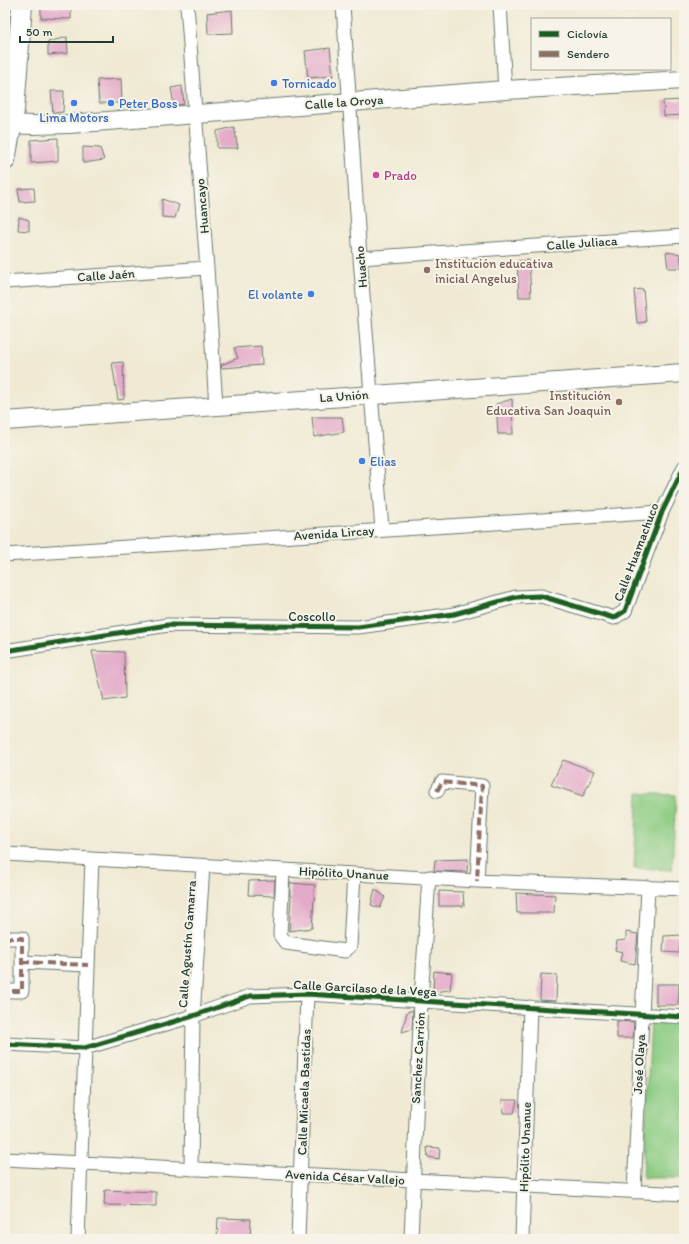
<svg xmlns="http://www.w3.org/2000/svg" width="689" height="1244" font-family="Itim,sans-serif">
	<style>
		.green { fill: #8ccc83; stroke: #56845c }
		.building { fill: #e4aac9 }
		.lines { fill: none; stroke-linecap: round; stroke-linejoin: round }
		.street-casing { stroke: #687a6c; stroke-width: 15 }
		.secondary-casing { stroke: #687a6c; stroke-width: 20 }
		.primary-casing { stroke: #687a6c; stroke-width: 22 }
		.street { stroke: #fff; stroke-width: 13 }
		.secondary { stroke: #fff; stroke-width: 18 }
		.primary { stroke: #fff; stroke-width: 20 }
		.quiet { stroke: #8d6e63; stroke-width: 4; stroke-dasharray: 8 4; stroke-linecap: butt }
		.cycleway-casing { stroke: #f7f3e8; stroke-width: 8 }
		.cycleway { stroke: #1b5e20; stroke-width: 5 }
		.shop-dot { fill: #3f7fe0; stroke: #f7f3e8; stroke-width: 1.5 }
		.hotel-dot { fill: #d1479c; stroke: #f7f3e8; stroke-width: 1.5 }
		.education-dot { fill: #8d6e63; stroke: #f7f3e8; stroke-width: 1.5 }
		.labels { text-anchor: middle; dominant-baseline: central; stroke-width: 4; stroke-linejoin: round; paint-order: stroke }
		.shop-label { font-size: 13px; fill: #366cbe; stroke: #f7f3e8; text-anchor: start }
		.street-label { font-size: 13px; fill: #1f3d34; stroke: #f7f3e8 }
		.hotel-label { font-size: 13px; fill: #b23c85; stroke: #f7f3e8; text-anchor: start }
		.education-label { font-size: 13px; fill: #785e54; stroke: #f7f3e8; text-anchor: start }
	</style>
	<rect width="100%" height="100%" fill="#f7f3e8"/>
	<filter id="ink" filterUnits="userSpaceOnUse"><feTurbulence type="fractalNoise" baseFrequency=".025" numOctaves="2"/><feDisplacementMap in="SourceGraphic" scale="8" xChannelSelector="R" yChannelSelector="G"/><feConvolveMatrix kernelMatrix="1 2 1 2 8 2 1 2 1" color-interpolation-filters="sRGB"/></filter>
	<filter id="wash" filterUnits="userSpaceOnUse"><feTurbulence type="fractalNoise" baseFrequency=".012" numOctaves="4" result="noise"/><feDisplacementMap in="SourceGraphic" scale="16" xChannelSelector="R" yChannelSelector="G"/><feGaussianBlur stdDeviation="0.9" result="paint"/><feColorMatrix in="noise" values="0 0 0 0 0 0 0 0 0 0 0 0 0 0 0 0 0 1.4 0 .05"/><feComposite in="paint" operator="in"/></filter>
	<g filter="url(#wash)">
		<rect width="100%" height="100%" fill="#f0ead4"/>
		<!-- green -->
		<path class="green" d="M5 5H16L5 104Z
			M638 793 676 795 672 870 634 868Z
			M651 1021 684 1024V1178H643Z"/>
		<g id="blocks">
			<!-- building -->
			<path class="building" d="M41 7 71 8V19L41 18Z
				M232 10 233 33 208 34 207 13Z
				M67 37 68 53 48 55V42Z
				M330 48 333 76 308 78 305 51Z
				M121 79 122 103H99L97 80Z
				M182 86 184 104 174 105 171 88Z
				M51 91H64L63 112 53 113Z
				M684 100V115L664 116 663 101Z
				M234 127 238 148H217V131Z
				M58 138V161L31 163V140Z
				M83 147 100 148 104 160 83 163Z
				M34 188 35 201 20 202 18 189Z
				M162 199 179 205 175 218 162 217Z
				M19 217 29 220V231L18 230Z
				M666 252 680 254 682 268H668Z
				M529 260 531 297H519L517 261Z
				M643 289 646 322 637 323 634 290Z
				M261 346 262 365 222 368 221 365 238 358 234 348Z
				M123 362 124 399 118 400 112 363Z
				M512 399 513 434H498L496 404Z
				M312 417H342L344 432 314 437Z
				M92 651 124 652 125 698 104 701Z
				M563 760 595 771 583 796 551 785Z
				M468 859 467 872 434 871 435 860Z
				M275 880 274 896 248 895 249 881Z
				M290 883 315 885 312 928 289 931 291 896H290Z
				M375 889 385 897 380 908 371 905Z
				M439 891 463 892 464 906H439Z
				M516 893 555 895 554 913H517Z
				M626 932 638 934 635 964 620 961 622 952 615 950 617 941 626 940Z
				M682 935 679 953 663 952 664 936Z
				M434 971 452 973 450 990 433 992Z
				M541 974 557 975 556 1001 540 1000Z
				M656 984H679L678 1005H656Z
				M413 1010 412 1029 402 1032 407 1012Z
				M617 1021 634 1022 633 1038H617Z
				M502 1100H517L514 1113H503Z
				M427 1147 440 1148 439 1159 428 1157Z
				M105 1190 156 1192V1206L104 1205Z
				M218 1218 251 1219 250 1239H217Z"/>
		</g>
	</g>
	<g filter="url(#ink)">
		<use href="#blocks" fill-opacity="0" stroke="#687a6c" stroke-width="1"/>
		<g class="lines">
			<defs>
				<path id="street" d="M187 5 207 268 216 406
					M343 5 360 258 382 529
					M500 5 505 90
					M360 258 684 236
					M5 282 207 268
					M5 555 662 512
					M5 651 168 625 358 627 454 614 516 597 541 596 614 618 625 611 662 512 684 467
					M437 791 442 782 482 786 477 881
					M5 854 477 881 684 889
					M283 870 280 935 286 943 345 951 350 946 354 874
					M5 938H22V991H5
					M22 962 88 965
					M5 1044 85 1048 193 1016 250 996 307 994 684 1017
					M5 1159 684 1194
					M191 1169 193 1016 203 866
					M634 1192 648 887
					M78 1239 92 859
					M298 1239 307 994
					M411 1239 421 1001 429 877
					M522 1239 530 1007"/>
				<path id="secondary" d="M5 124 33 125 69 124 505 90 684 80
					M5 421 684 373"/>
				<path id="primary" d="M5 160 14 110 22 5"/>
			</defs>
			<!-- street casing -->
			<use href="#street" class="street-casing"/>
			<!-- secondary casing -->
			<use href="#secondary" class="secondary-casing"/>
			<!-- primary casing -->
			<use href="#primary" class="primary-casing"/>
			<!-- street -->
			<use href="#street" class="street"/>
			<!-- secondary -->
			<use href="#secondary" class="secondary"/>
			<!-- primary -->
			<use href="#primary" class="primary"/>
			<!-- quiet -->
			<path class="quiet" d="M437 791 442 782 482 786 477 881
				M5 938H22V991H5
				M22 962 88 965"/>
			<defs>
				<path id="cycleway" d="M5 651 168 625 358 627 454 614 516 597 541 596 614 618 625 611 662 512 684 467
					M5 1044 85 1048 193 1016 250 996 307 994 684 1017"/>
			</defs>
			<!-- cycleway casing -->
			<use href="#cycleway" class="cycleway-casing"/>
			<!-- cycleway -->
			<use href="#cycleway" class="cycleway"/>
		</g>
	</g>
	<!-- markers -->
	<g class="shop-dot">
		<circle cx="274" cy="83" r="4"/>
		<circle cx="74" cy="103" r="4"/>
		<circle cx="111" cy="103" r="4"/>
		<circle cx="311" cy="294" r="4"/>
		<circle cx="362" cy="461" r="4"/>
	</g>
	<circle class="hotel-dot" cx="376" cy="175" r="4"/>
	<g class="education-dot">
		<circle cx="427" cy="270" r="4"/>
		<circle cx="619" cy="402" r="4"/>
	</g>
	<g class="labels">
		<!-- shop labels -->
		<g class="shop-label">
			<text x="282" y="83">Tornicado</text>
			<text x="119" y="103">Peter Boss</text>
			<text x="74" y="117" text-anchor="middle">Lima Motors</text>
			<text x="303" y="294" text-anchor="end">El volante</text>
			<text x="370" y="461">Elias</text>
		</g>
		<!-- street labels -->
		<g class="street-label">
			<text transform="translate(344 102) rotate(-4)">Calle la Oroya</text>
			<text transform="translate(202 206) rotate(-95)">Huancayo</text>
			<text transform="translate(582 243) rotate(-4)">Calle Juliaca</text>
			<text transform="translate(361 267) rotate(-95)">Huacho</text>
			<text transform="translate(106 275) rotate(-4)">Calle Jaén</text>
			<text transform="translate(344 396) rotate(-4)">La Unión</text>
			<text transform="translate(334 533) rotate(-4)">Avenida Lircay</text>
			<text transform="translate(636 552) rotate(-69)">Calle Huamachuco</text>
			<text x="312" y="616">Coscollo</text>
			<text transform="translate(344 873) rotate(3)">Hipólito Unanue</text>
			<text transform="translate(187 944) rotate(-86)">Calle Agustín Gamarra</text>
			<text transform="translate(365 988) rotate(3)">Calle Garcilaso de la Vega</text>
			<text transform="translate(418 1058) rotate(-87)">Sanchez Carrión</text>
			<text transform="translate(639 1064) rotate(-87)">José Olaya</text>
			<text transform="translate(304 1092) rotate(-88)">Calle Micaela Bastidas</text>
			<text transform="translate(525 1147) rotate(-88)">Hipólito Unanue</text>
			<text transform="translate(345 1177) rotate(3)">Avenida César Vallejo</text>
		</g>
		<!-- hotel labels -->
		<g class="hotel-label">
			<text x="384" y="175">Prado</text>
		</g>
		<!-- education labels -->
		<g class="education-label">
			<text x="435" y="263">Institución educativa<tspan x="435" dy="15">inicial Angelus</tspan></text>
			<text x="611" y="395" text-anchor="end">Institución<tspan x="611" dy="15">Educativa San Joaquin</tspan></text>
		</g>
	</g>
	<!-- margin -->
	<rect width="689" height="1244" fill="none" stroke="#f7f3e8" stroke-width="20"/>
	<!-- legend -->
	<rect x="531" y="18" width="140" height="52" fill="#f7f3e8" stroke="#a1aaa0"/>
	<rect x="539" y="31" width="20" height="6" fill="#1b5e20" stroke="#a1aaa0"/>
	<text x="567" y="38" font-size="12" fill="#1f3d34">Ciclovía</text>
	<rect x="539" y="51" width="20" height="6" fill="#8d6e63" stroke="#a1aaa0"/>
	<text x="567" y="58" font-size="12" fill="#1f3d34">Sendero</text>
	<!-- scale -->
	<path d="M20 36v6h93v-6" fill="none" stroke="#1f3d34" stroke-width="2"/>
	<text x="26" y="36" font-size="12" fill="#1f3d34" stroke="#f7f3e8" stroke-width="3" paint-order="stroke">50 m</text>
</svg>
